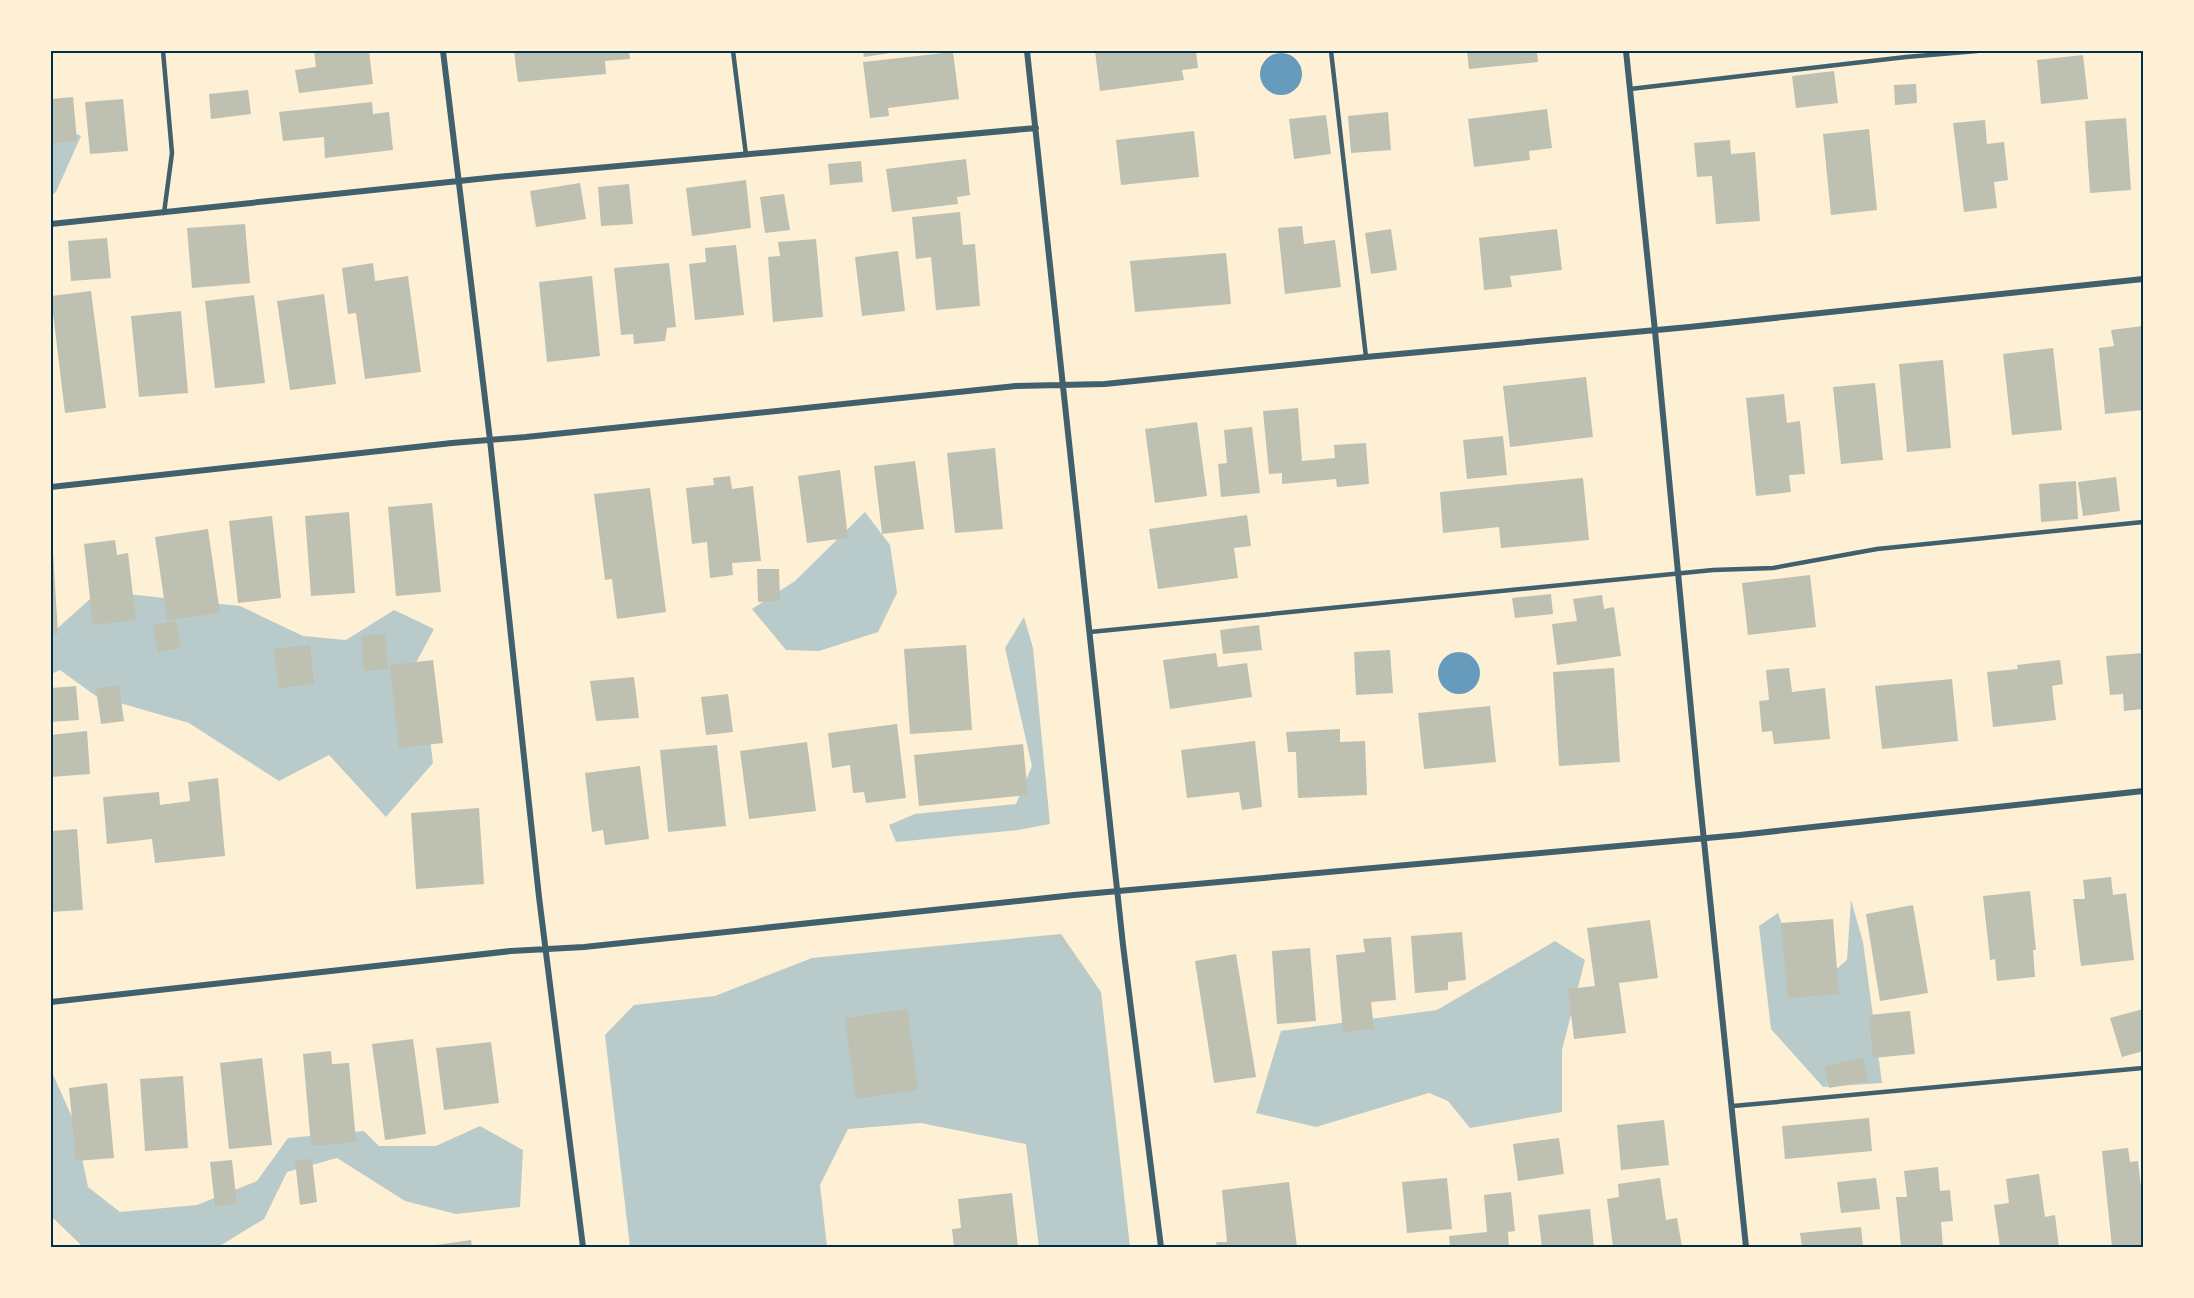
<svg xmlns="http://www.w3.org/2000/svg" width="2194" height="1298" font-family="Figtree,sans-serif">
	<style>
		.green { fill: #b9caca }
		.water { fill: #669bbc }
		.building { fill: #bec0b2 }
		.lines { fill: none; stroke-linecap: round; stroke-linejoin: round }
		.service { stroke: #3f606c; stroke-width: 4.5 }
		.minor { stroke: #3f606c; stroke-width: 6 }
		.neatline { fill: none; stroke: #003049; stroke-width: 2 }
	</style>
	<rect width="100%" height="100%" fill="#fdf0d5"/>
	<!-- green -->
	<path class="green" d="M58 126 81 136 56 192 51 196V131Z
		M865 512 890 545 897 593 878 632 819 651 786 650 752 609 795 581Z
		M99 591 240 606 303 636 346 640 394 610 434 629 410 674 428 723 433 763 386 817 329 755 279 781 189 723 96 696 60 670 51 674V634Z
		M1024 617 1033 648 1050 824 1018 830 896 842 889 825 915 814 1016 804 1032 766 1005 648Z
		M1851 900 1863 942 1882 1083 1823 1087 1771 1029 1759 926 1778 913 1800 975 1820 983 1847 960Z
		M1061 934 1101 992 1130 1247H1039L1026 1144 921 1123 848 1129 820 1185 827 1247H630L605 1035 634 1005 715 996 812 958Z
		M1555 941 1585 960 1562 1050V1112L1470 1128 1448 1101 1429 1093 1316 1127 1256 1113 1281 1031 1437 1010Z
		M51 1070 75 1124 88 1187 120 1212 197 1205 257 1181 288 1138 364 1131 379 1146H436L480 1126 523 1150 520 1207 456 1214 405 1201 337 1158 287 1172 264 1219 218 1247H83L51 1216Z"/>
	<!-- water -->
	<path class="water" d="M1260 74a21 21 0 1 1 42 0a21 21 0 1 1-42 0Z
		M1438 673a21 21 0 1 1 42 0a21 21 0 1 1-42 0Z"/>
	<!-- building -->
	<path class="building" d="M314 51H369L373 84 299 93 295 70 316 67Z
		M514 51H629L630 59 605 61 606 74 518 82Z
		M863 51H897V52L864 57Z
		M1095 51H1196L1198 68 1182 70 1184 80 1100 91Z
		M1467 51H1537L1538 62 1469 69Z
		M953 52 959 99 888 108 889 116 870 118 863 62Z
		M2083 55 2088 99 2041 104 2037 60Z
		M1834 71 1838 103 1796 108 1792 76Z
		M1916 84 1917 103 1895 105 1894 85Z
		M248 90 251 114 211 119 209 94Z
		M73 97 77 140 51 144V99Z
		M123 99 128 151 90 154 85 102Z
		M372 102 373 114 389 112 393 150 325 158 324 137 283 141 279 112Z
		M1547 109 1552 148 1529 151 1530 160 1474 167 1468 119Z
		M1388 112 1391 150 1351 153 1348 116Z
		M1326 115 1331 154 1294 159 1289 119Z
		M2126 118 2131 190 2090 193 2085 121Z
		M1985 120 1987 144 2004 142 2008 180 1994 182 1997 208 1964 212 1953 123Z
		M1869 129 1877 210 1831 215 1823 134Z
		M1194 131 1199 177 1121 185 1116 140Z
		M1730 140 1731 154 1755 152 1760 221 1716 224 1712 176 1697 177 1694 143Z
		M966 159 970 195 957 197 958 204 892 212 886 169Z
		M861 161 863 182 830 185 828 164Z
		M746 180 751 228 692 236 686 188Z
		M580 183 586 219 536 227 530 191Z
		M629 184 633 224 601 226 598 187Z
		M784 194 790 230 765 233 760 197Z
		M960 212 963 245 975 244 980 306 936 310 931 257 916 259 912 217Z
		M245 224 250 283 192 288 187 228Z
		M1302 226 1304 244 1335 240 1341 287 1285 294 1278 228Z
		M1391 229 1397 270 1371 274 1365 233Z
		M1557 229 1562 270 1510 276 1512 287 1484 290 1479 238Z
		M107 238 111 278 71 281 68 241Z
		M816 239 823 317 773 322 768 257 780 256 778 242Z
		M736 245 744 315 695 320 689 264 706 262 705 248Z
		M898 251 905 311 862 316 855 257Z
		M1226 253 1231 304 1135 312 1130 261Z
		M373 263 375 281 408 276 421 372 365 379 356 313 348 314 342 268Z
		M669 263 676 327 667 328 665 341 634 344 633 334 621 335 614 268Z
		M592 276 600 356 547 362 539 282Z
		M91 291 106 408 65 413 51 296Z
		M324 294 336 384 290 390 277 301Z
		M254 295 265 383 215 388 205 301Z
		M181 311 188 393 139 397 131 316Z
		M2143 326V410L2105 414 2099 348 2114 346 2111 330Z
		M2053 348 2062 430 2012 435 2003 354Z
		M1943 360 1951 448 1907 452 1899 364Z
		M1586 377 1593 437 1510 447 1503 386Z
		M1875 383 1883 460 1841 464 1833 387Z
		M1784 394 1787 423 1800 421 1805 474 1789 475 1791 492 1756 496 1746 398Z
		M1298 408 1302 461 1335 458 1334 445 1366 443 1369 484 1337 487 1336 479 1282 484V473L1269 474 1263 411Z
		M1197 422 1207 496 1155 503 1145 429Z
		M1252 427 1260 493 1221 497 1218 464 1227 463 1224 430Z
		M1503 436 1507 475 1467 479 1463 440Z
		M995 448 1003 529 955 533 947 453Z
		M915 461 924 529 882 534 874 466Z
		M840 470 848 538 807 543 798 476Z
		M730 476 732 489 753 486 761 561 732 563 733 575 710 578 707 542 692 544 686 488 714 485 713 478Z
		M2116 477 2120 511 2083 516 2078 482Z
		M1583 478 1589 540 1501 548 1499 527 1443 533 1440 492Z
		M2076 481 2078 519 2041 522 2039 484Z
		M650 488 666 612 617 619 612 579 605 580 594 494Z
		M432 503 441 592 396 596 388 507Z
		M349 512 355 593 311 596 305 516Z
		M1247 515 1251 546 1234 548 1238 578 1158 589 1149 529Z
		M272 516 281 598 238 603 229 521Z
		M208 529 220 613 167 620 155 537Z
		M115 540 117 555 128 553 136 620 93 625 84 544Z
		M51 552H53L58 634H51Z
		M757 569H779L780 601 758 602Z
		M1810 575 1816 627 1748 635 1742 583Z
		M1551 594 1553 614 1515 618 1512 598Z
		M1602 595 1604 609 1614 607 1621 656 1557 665 1552 624 1577 621 1573 599Z
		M176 621 181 648 158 652 153 625Z
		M1259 625 1262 650 1223 654 1220 630Z
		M385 634 388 669 364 671 361 636Z
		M310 645 314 684 279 688 274 649Z
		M966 645 972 730 910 734 904 649Z
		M1390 650 1393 693 1356 695 1354 652Z
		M1216 653 1218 667 1247 663 1252 697 1170 709 1163 660Z
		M2143 653V709L2124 711 2123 694 2110 695 2106 656Z
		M433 660 443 743 399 748 390 665Z
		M2060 660 2063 684 2052 686 2056 720 1993 727 1987 672 2018 669 2017 665Z
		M1614 668 1620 762 1559 766 1553 672Z
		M1789 668 1792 692 1825 688 1830 739 1774 744 1772 731 1762 732 1759 701 1769 700 1766 670Z
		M634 677 639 718 596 721 590 681Z
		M1952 679 1958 741 1882 749 1875 686Z
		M119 685 124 721 101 724 96 689Z
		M76 686 79 720 51 722V688Z
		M728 694 733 732 706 735 701 697Z
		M1490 706 1496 762 1424 769 1418 713Z
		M897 724 906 798 866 803 864 792 853 793 850 765 832 768 828 733Z
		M1340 729V742L1365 741 1367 795 1298 798 1296 752H1288L1286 732Z
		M87 731 90 774 51 777V735Z
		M1255 741 1262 807 1242 810 1239 792 1187 798 1181 750Z
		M807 742 816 811 749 819 740 751Z
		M1023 744 1028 795 919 806 914 755Z
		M717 745 726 826 668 832 660 750Z
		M640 766 649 839 605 845 603 830 592 832 585 773Z
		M218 778 225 856 155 863 152 839 107 844 103 797 159 792 160 805 190 801 188 782Z
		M479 808 484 884 416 889 411 813Z
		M77 829 83 910 51 912V831Z
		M2111 877 2113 895 2126 893 2134 960 2081 966 2073 899H2085L2083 880Z
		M2030 891 2036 950H2033L2035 977 1997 981 1995 959 1990 960 1983 896Z
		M1913 905 1928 993 1880 1001 1866 914Z
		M1833 919 1839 994 1788 998 1781 923Z
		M1650 920 1658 978 1619 983 1626 1033 1574 1039 1568 989 1595 986 1587 928Z
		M1462 932 1466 980 1448 982V990L1415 993 1411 936Z
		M1391 937 1396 1000 1371 1002 1374 1029 1343 1032 1336 955 1365 952 1363 939Z
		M1310 948 1316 1021 1277 1024 1272 951Z
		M1236 954 1256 1077 1214 1083 1195 961Z
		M907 1009 918 1090 856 1099 845 1018Z
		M2143 1009V1051L2122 1057 2110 1018Z
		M1910 1011 1915 1054 1873 1058 1869 1015Z
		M413 1039 426 1134 385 1140 372 1044Z
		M491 1042 499 1103 444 1110 436 1048Z
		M331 1051 332 1064 349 1063 356 1142 311 1146 303 1054Z
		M262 1058 272 1145 229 1149 220 1063Z
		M1863 1058 1868 1081 1829 1088 1825 1066Z
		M183 1076 188 1148 145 1151 140 1079Z
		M107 1083 114 1158 76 1161 69 1088Z
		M1869 1118 1872 1151 1785 1159 1782 1126Z
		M1664 1120 1669 1165 1621 1170 1617 1125Z
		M1559 1138 1564 1174 1518 1181 1513 1144Z
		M2128 1148 2130 1162 2138 1161 2141 1187H2143V1247H2112L2102 1151Z
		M312 1159 317 1202 300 1205 295 1161Z
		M232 1160 237 1204 215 1206 210 1162Z
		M1938 1167 1940 1191 1950 1190 1953 1221 1941 1222 1943 1247H1901L1896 1197H1907L1904 1171Z
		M2039 1174 2045 1217 2055 1215 2059 1247H2000L1994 1205 2009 1203 2006 1179Z
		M1447 1178 1452 1229 1407 1233 1402 1182Z
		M1660 1178 1666 1220 1677 1218 1682 1247H1613L1607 1199 1619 1197 1618 1184Z
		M1876 1178 1880 1209 1841 1213 1837 1182Z
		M1289 1182 1297 1247H1217L1216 1242H1227L1222 1190Z
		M1511 1192 1515 1231 1508 1232 1509 1247H1450L1449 1236 1487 1232 1484 1195Z
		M1012 1193 1018 1247H954L952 1229 961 1228 958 1199Z
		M1590 1209 1594 1247H1542L1538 1215Z
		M1861 1227 1863 1247H1802L1800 1233Z
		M471 1240 472 1247H429V1246Z"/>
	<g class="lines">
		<!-- service -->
		<path class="service" d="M163 51 172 153 164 213
			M733 51 746 155
			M1331 51 1366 357
			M1630 89 1906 57 1977 51
			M1090 632 1713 570 1773 568 1877 549 2143 522
			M1733 1106 2143 1068"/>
		<!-- minor -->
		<path class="minor" d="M443 51 490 440 539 897 583 1247
			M1027 51 1123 945 1161 1247
			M1626 51 1655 331 1698 783 1746 1247
			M51 224 497 177 1036 128
			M51 487 452 443 526 437 1016 386 1105 384 1366 357 1689 327 2143 279
			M51 1002 511 951 584 947 1074 895 1740 835 2143 791"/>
	</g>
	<!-- border -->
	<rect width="2194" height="1298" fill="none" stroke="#fdf0d5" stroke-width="105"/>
	<rect x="52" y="52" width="2090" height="1194" class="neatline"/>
</svg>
